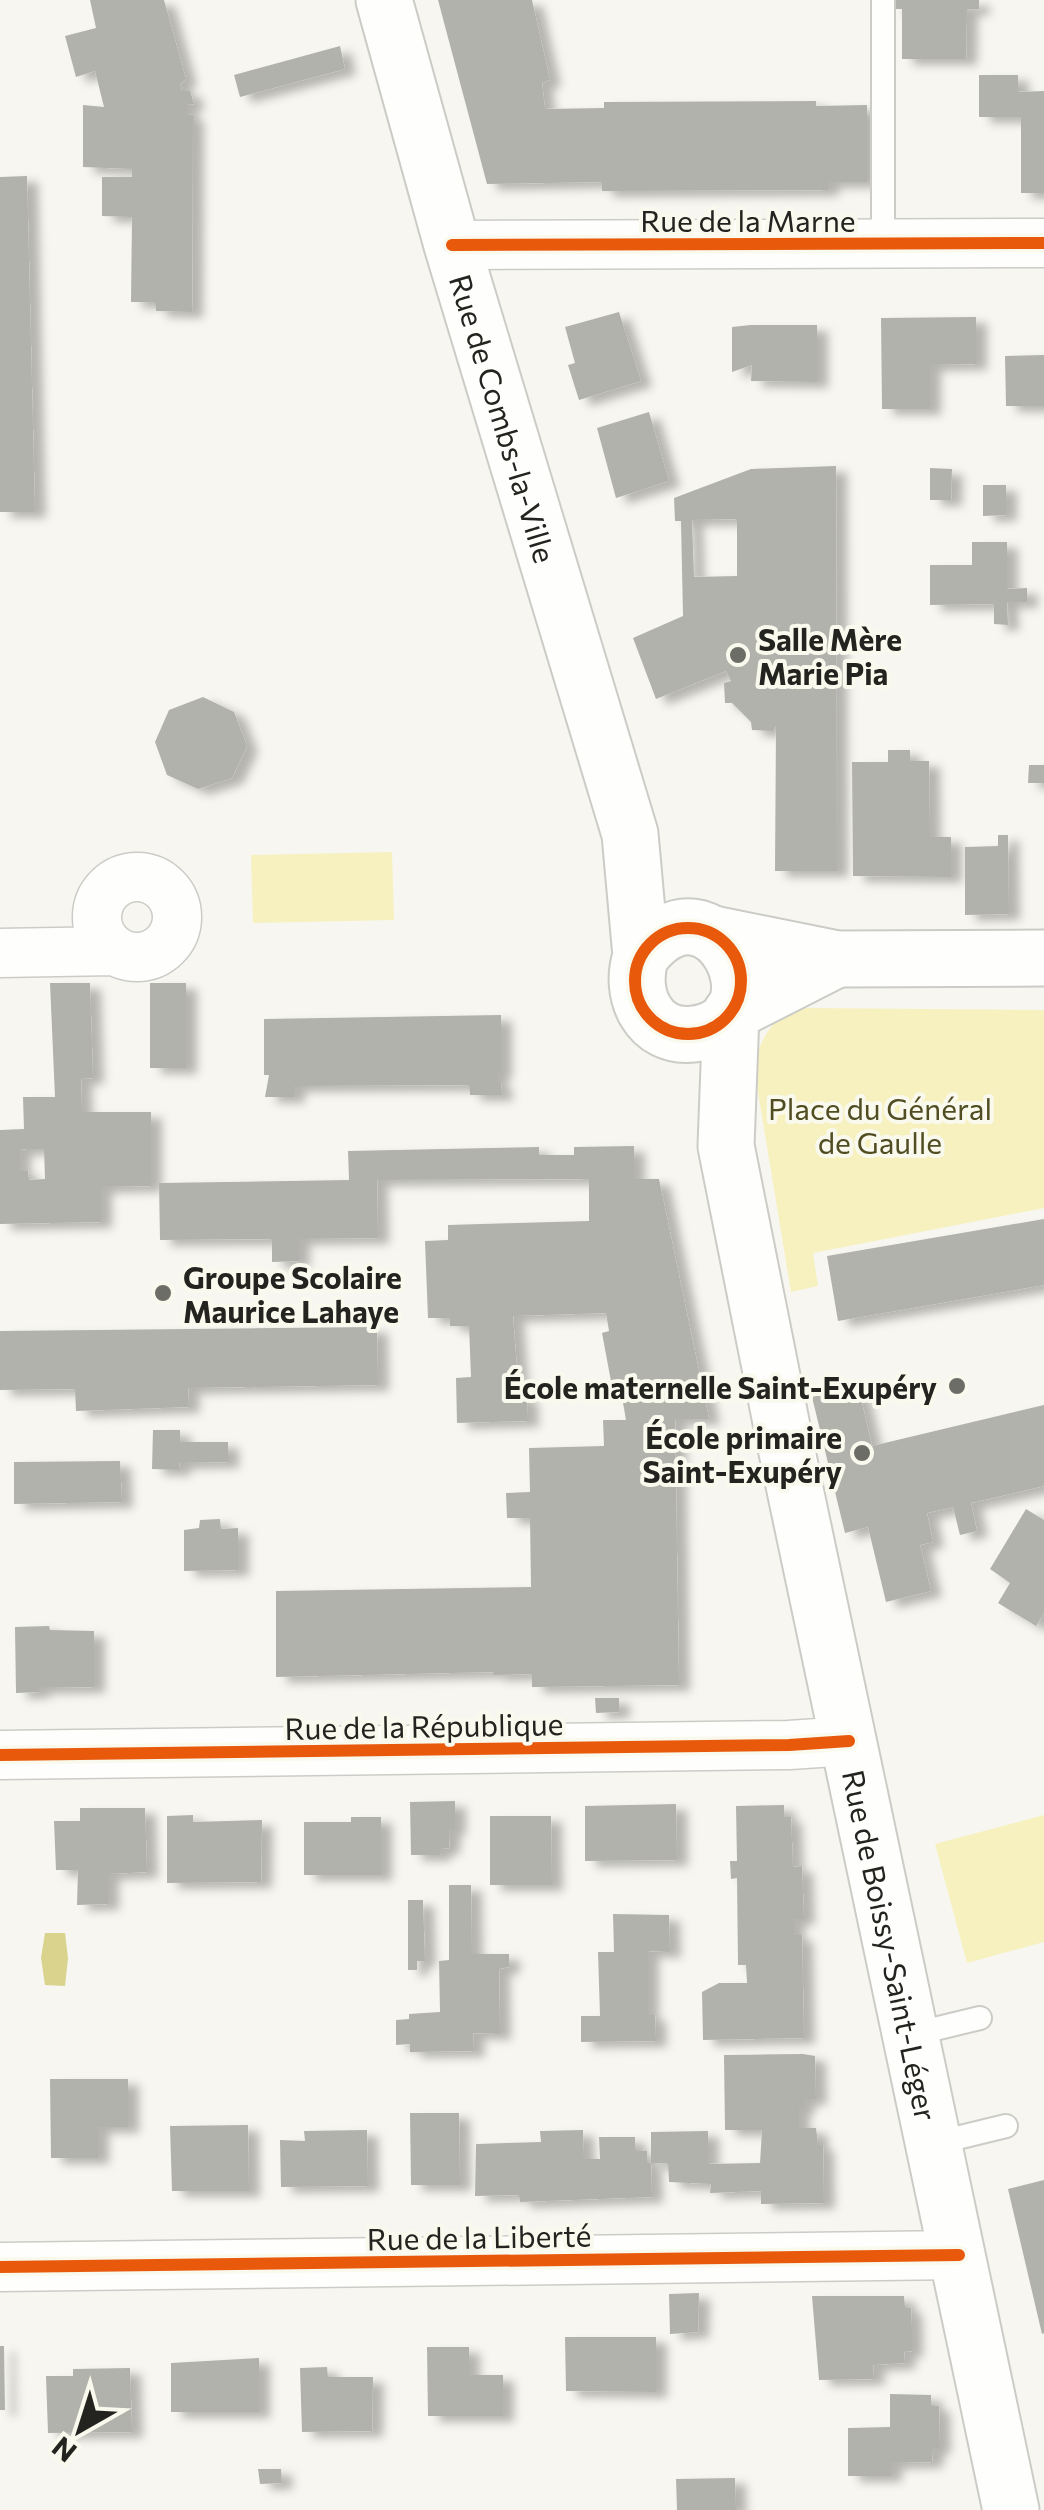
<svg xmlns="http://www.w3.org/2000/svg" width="1044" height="2510" font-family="Commissioner,sans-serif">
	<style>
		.green { fill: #f6f1bf }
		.water { fill: #dad38d }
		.building { fill: #b2b2ad; fill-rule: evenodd; filter: url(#shadow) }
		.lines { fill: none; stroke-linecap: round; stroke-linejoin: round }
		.service-casing { stroke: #ccccc7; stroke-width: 26 }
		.minor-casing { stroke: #ccccc7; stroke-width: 51 }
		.secondary-casing { stroke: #ccccc7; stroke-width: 59 }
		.service { stroke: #fefefd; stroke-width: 22 }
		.minor { stroke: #fefefd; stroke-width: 48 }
		.secondary { stroke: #fefefd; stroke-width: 55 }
		.cycleway-casing { stroke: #faf9ed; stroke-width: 19 }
		.cycleway { stroke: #e8590c; stroke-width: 12 }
		.poi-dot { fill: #6d6d68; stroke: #faf9ed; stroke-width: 4 }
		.labels { text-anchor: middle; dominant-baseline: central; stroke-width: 8; stroke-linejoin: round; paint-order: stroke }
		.street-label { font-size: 30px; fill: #23231f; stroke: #faf9ed }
		.poi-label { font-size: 30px; font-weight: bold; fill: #23231f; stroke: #faf9ed; text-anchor: start }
		.park-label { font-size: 30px; fill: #514d23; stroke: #faf9ed }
	</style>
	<defs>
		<filter id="shadow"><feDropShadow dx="11" dy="6" stdDeviation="5" flood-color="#0004"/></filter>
	</defs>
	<rect width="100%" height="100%" fill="#f7f6f0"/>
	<!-- green -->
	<path class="green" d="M392 852 394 920 253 923 251 855Z
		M803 1008 1044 1010V1208L813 1253 818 1286 791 1292 754 1068C759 1040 773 1014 803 1008Z
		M1044 1815V1942L967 1963 935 1844Z"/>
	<!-- water -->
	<path class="water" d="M45 1933H65L68 1958 65 1986 45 1985 41 1958Z"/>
	<!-- building -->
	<path class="building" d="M90 0H164L186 79 180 84 182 91H190L194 104 187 105V114L193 115 192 312 156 311 155 302H131L132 217 102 216V177H132V169L83 167V105L104 107 95 71 76 77 65 36 96 28Z
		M438 0H532L550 80 542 83 545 109 604 108V102L816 101V106L867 105V182H828V190L602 191V182L487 184Z
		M894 0H979V9H967L966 59H902V9H894Z
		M340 46 345 69 240 97 234 75Z
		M979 75H1018V92L1044 91V193H1021V117H979Z
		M27 176 35 512H0V177Z
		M619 312 641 381 579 400 568 365 575 363 565 327Z
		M976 317V364L930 365V409H882L881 318Z
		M751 325H817V382L751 381 752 365 732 372V327Z
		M1044 355V406H1006L1005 356Z
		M649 412 669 481 616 498 597 428Z
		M836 466 837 871H775L776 726 773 731 752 730 751 722 732 703H725L724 683 731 681 726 671 656 699 633 638 683 616 681 521H675L674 498 751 469ZM737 519V576L694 577 692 520Z
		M930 468 952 469 951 500H930Z
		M983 485H1006V515L983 516Z
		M972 542H1007V589L1027 588V602H1007L1008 625 994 624V604L930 605V565H972Z
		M203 697 234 712 247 746 232 778 198 789 167 775 155 742 169 710Z
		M888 750H910V761H929L930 837H951V877L853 876 852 762H888Z
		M1029 765H1044V783H1028Z
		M998 835H1008L1009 914 965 915V847L998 846Z
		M50 983H90L93 1078 81 1079 82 1112H151V1186L101 1187V1222L0 1224V1130L24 1129 23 1097H55ZM26 1149H44L45 1179 29 1180 28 1171H20V1150Z
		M150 983H186V1068H150Z
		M501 1015V1073H497V1083H501L502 1095H470L469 1085 294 1086V1097H265L269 1075H264V1019Z
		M634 1146V1179H659L709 1419H675L679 1685 532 1687V1674L494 1675V1672L276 1677V1591L531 1587 530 1518H507L506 1493 530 1492 529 1448 604 1446 603 1420H626L621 1391 613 1392 602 1333 609 1331 606 1313 513 1316 519 1396 527 1395 528 1421 457 1423 456 1378 471 1377 469 1326H450V1318H428L425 1241 448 1240V1225L589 1221V1179L377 1180 378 1238 299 1239V1261L272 1262V1239L160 1240 159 1183 349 1180 348 1151 539 1147V1155H574V1147Z
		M1044 1219V1285L838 1321 827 1256Z
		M377 1327 378 1385 188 1388 189 1407 76 1411 75 1389 0 1390V1331Z
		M858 1386 872 1446 1044 1405V1486L971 1503 977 1531 960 1535 953 1507 927 1513 933 1542 920 1545 931 1591 886 1602 868 1527 845 1533 812 1397Z
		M153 1430H180V1442H228V1462L179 1463 180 1470 152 1469Z
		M120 1461 122 1502 14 1504V1462Z
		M1026 1509 1044 1520V1613L1036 1626 998 1603 1010 1583 990 1569Z
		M220 1519 221 1529 238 1528V1570L184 1571V1530L199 1528 200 1520Z
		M49 1626 50 1630 94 1631V1687L39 1688V1692L16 1693 15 1627Z
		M595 1698H619V1712L596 1713Z
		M455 1801V1829H450L449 1848 440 1849V1855H411L410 1802Z
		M676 1804 677 1860 585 1861V1806Z
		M784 1805V1817H791L793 1867 802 1866 804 1919H794V1935H802L804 2038 703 2040 702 1992 719 1983H747L746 1965H738L737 1878 731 1879 730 1861H737L736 1806Z
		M80 1808H145L147 1872 108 1874V1904L77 1905 78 1870H56L54 1821H80Z
		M193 1815V1822L262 1820 261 1882 167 1883V1816Z
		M490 1816H551L552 1885H490Z
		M351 1817H381V1875H304V1822H351Z
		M449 1885H471L472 1954H509V1967L499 1969 500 2034 473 2033 474 2051 410 2052V2044L396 2045V2020L409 2019V2014L440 2012 439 1961 449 1960Z
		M408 1900H423L425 1961H417V1970H408Z
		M613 1914 669 1915 670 1952 648 1951V2015H655L656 2041 581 2042V2016H600L598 1952H614Z
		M803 2054 815 2056 816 2099H804V2108H799V2128H816L818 2145H823L824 2203 761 2204V2191L710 2193 711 2184 669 2182 668 2163H651L652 2197 520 2202 519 2195 475 2196 476 2144 541 2142 540 2131 583 2130 584 2159H600L599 2137H635V2151H647V2162L651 2163V2132L708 2131V2164L760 2163 762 2130H725L724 2055Z
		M50 2079H128V2127H98V2158H51Z
		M410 2113H459L460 2185H411Z
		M248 2125 249 2191H172L170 2126Z
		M367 2130 368 2186 281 2187 280 2140 305 2141 304 2131Z
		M1044 2180V2333L1042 2334 1008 2189Z
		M699 2293 698 2332 670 2334 669 2294Z
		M812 2296H904L905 2307 911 2308 912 2329V2351L904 2352 905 2363 873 2365 874 2379 819 2380Z
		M565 2337H656V2392L566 2391Z
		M0 2346H4L5 2410H0Z
		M427 2347H469V2375H503V2416H428Z
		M259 2358V2412H171V2363Z
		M327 2367 328 2377H373L372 2431 302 2432 300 2368Z
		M130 2368 132 2432 48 2433 46 2376H73V2369Z
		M890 2394 931 2395V2405L939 2406 940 2448H933L932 2462 891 2463V2476H848V2428L890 2427Z
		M258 2469H281L282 2483 260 2484Z
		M735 2478 736 2510H677L676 2479Z"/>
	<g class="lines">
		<defs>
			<path id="service" d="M883 244V0
				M910 2035 980 2018
				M936 2143 1006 2126"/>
			<path id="minor" d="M452 245 1044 243
				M97 917a40 40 0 1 1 80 0a40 40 0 1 1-80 0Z
				M0 953 114 951
				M0 1755 789 1745 849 1741
				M0 2267 959 2255"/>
			<g id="secondary">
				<path id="s1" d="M384 0 452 245 630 834 641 956C628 993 648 1040 694 1034 792 1021 712 863 641 956"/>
				<path d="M713 934 837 959 1044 958"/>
				<path id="s2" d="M837 959 731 1013 726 1146 786 1447 1011 2510"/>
			</g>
		</defs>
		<!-- service casing -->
		<use href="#service" class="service-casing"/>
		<!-- minor casing -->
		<use href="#minor" class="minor-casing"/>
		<!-- secondary casing -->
		<use href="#secondary" class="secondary-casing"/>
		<!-- service -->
		<use href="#service" class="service"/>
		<!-- minor -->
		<use href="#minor" class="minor"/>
		<!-- secondary -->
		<use href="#secondary" class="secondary"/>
		<defs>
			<path id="cycleway" d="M452 245 1044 243
				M635 981a53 53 0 1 1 106 0a53 53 0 1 1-106 0Z
				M0 1755 789 1745 849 1741
				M0 2267 959 2255"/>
		</defs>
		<!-- cycleway casing -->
		<use href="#cycleway" class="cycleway-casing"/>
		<!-- cycleway -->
		<use href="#cycleway" class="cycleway"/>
	</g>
	<!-- markers -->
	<g class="poi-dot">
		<circle cx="738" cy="655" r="10"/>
		<circle cx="163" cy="1293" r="10"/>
		<circle cx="957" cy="1386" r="10"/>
		<circle cx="862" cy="1453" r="10"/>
	</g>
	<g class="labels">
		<!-- street labels -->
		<g class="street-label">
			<text x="748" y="219">Rue de la Marne</text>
			<text stroke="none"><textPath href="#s1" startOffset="435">Rue de Combs-la-Ville</textPath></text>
			<text transform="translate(424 1725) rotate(-1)">Rue de la République</text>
			<text stroke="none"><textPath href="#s2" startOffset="1068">Rue de Boissy-Saint-Léger</textPath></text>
			<text transform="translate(479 2236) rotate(-1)">Rue de la Liberté</text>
		</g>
		<!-- poi labels -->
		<g class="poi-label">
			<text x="758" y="638">Salle Mère<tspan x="758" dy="34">Marie Pia</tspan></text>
			<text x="183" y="1276">Groupe Scolaire<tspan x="183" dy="34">Maurice Lahaye</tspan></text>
			<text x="937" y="1386" text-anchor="end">École maternelle Saint-Exupéry</text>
			<text x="842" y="1436" text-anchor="end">École primaire<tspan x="842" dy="34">Saint-Exupéry</tspan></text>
		</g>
		<!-- park labels -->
		<g class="park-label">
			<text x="880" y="1107">Place du Général<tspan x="880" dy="34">de Gaulle</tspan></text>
		</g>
	</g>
	<!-- north arrow -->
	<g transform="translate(80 2430) rotate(219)" stroke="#faf9ed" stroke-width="8" paint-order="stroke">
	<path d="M0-8L18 38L0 25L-18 38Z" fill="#23231f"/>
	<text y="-15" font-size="28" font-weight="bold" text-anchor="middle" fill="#23231f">N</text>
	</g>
</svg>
